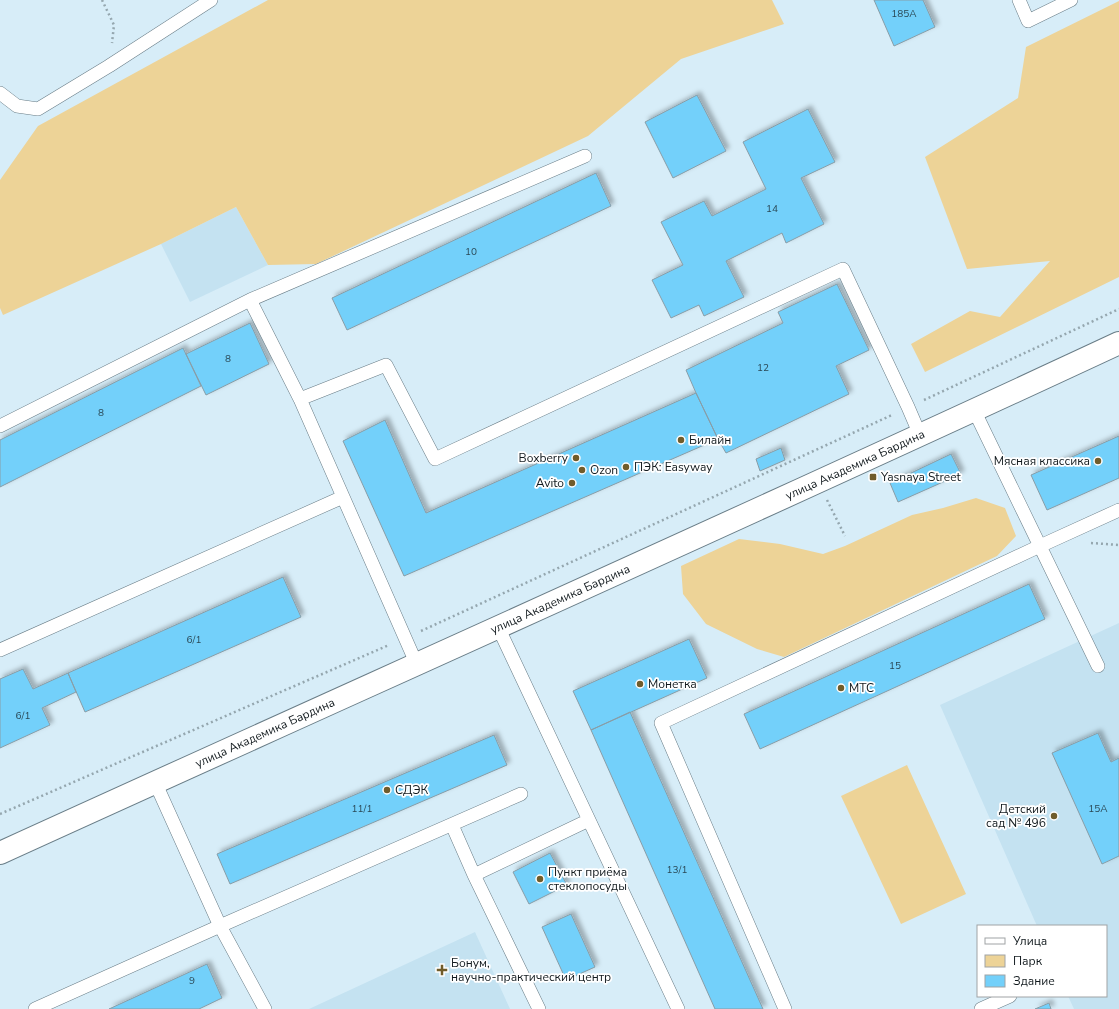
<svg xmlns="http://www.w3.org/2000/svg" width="1119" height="1009" font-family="'Nunito Sans',sans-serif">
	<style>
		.built { fill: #c4e2f1 }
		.green { fill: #edd397 }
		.building { fill: #73d0fa; stroke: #889da7; filter: url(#shadow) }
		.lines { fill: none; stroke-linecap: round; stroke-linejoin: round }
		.service-casing { stroke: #697d87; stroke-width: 14 }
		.tertiary-casing { stroke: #697d87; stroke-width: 24 }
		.path { stroke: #95a7af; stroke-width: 2.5; stroke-dasharray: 2 3; stroke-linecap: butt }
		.service { stroke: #fff; stroke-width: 13 }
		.tertiary { stroke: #fff; stroke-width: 22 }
		.poi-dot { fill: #705c2b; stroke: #fff; stroke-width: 1.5 }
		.labels { text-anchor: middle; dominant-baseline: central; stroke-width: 3.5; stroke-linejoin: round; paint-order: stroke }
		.number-label { font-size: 10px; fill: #2a4855 }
		.poi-label { font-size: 12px; fill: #121a1e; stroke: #fff; text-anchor: start }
		.street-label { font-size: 12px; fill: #121a1e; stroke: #fff }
	</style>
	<defs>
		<filter id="shadow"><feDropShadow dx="3.5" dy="-3.5" stdDeviation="2" flood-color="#0004"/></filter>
	</defs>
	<rect width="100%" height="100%" fill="#d7edf8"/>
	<!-- built -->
	<path class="built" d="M236 207 268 265 190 302 161 244Z
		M1119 623V1009H1074L1068 996H1106V926H1037L940 705Z
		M475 932 510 1009H309Z"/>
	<!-- green -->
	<path class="green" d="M268 0H772L784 24 681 59 588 136 316 264 268 265 236 207 161 244 3 315 0 308V180L38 126Z
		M1119 1V277L925 372 911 344 970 311 1000 317 1050 261 967 269 925 157 1018 98 1026 47Z
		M976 498 1005 508 1016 536 997 556 784 657 757 649 706 624 683 594 681 566 739 539 780 544 823 554 845 546 912 515 943 508Z
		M907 765 966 894 901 924 841 796Z"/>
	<!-- building -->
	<path class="building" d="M874 0H923L935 27 894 46Z
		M697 95 726 151 673 178 645 122Z
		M808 109 835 162 801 178 824 224 786 243 782 233 726 261 744 297 704 316 699 305 671 318 652 280 683 265 661 222 704 201 712 216 766 189 743 142Z
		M596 173 611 206 347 330 332 298Z
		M837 284 869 350 836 366 849 394 726 453 718 439 696 393 686 370 783 323 778 312Z
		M250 323 269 364 206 395 186 354Z
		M183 348 201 386 0 487V440Z
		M696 393 718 439 404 576 343 441 385 420 426 513Z
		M1119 436V478L1047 510 1031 475Z
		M781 448 785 460 760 471 756 459Z
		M951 454 961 474 898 502 890 483Z
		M283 577 301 617 85 712 68 673Z
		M1029 584 1045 619 760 749 744 714Z
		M689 639 707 678 591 730 573 691Z
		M23 669 33 689 68 673 76 692 42 708 50 725 0 748V679Z
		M630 712 763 1009H715L591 730Z
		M1098 733 1111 762 1119 758V856L1102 864 1052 753Z
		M494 735 507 765 230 884 217 854Z
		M550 853 567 885 529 904 513 872Z
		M571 914 595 967 566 980 542 927Z
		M207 964 222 998 199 1009H109Z
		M1049 1003 1051 1009H1035Z"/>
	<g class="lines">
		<defs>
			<path id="service" d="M1019 0 1028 21 1071 0
				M0 93 17 106 38 109 109 66 211 0
				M250 300 585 156
				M300 399 386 365 435 459 843 269 908 407 920 435
				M974 410 1098 666
				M0 426 250 300 300 399 417 665
				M498 627 678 1009
				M0 650 343 497
				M155 782 220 926 521 794
				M452 825 474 875
				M35 1009 220 926 265 1009
				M539 1009 474 875 589 820
				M785 1009 661 723 1040 546 1119 510
				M981 1009 1010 996"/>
			<g id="tertiary">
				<path id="s1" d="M0 853C373 683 748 516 1119 343"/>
			</g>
		</defs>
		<!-- service casing -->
		<use href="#service" class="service-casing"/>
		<!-- tertiary casing -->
		<use href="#tertiary" class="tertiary-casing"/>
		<!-- path -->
		<path class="path" d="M102 0 114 25 112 43
			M924 400 1119 309
			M827 500 845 536
			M1091 543 1119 545
			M421 631 892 415
			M0 814 389 645"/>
		<!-- service -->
		<use href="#service" class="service"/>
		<!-- tertiary -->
		<use href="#tertiary" class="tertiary"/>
	</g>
	<!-- markers -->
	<g class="poi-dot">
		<circle cx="681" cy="440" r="4"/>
		<circle cx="576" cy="458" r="4"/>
		<circle cx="1098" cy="461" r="4"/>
		<circle cx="626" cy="467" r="4"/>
		<circle cx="582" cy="470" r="4"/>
		<rect x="869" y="473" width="8" height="8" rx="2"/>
		<circle cx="572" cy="483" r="4"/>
		<circle cx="640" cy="684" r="4"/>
		<circle cx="841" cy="688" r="4"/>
		<circle cx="387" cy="790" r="4"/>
		<circle cx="1054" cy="816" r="4"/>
		<circle cx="540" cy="879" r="4"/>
		<path d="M440 964h4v4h4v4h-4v4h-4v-4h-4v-4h4z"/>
	</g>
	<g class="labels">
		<!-- number labels -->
		<g class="number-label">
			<text x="904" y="14">185А</text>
			<text x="772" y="209">14</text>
			<text x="471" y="252">10</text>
			<text x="228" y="359">8</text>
			<text x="763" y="368">12</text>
			<text x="101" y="413">8</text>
			<text x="194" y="640">6/1</text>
			<text x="895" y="666">15</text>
			<text x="23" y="716">6/1</text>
			<text x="362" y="809">11/1</text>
			<text x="1098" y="809">15А</text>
			<text x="677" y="870">13/1</text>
			<text x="192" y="981">9</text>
		</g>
		<!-- poi labels -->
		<g class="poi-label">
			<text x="689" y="440">Билайн</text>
			<text x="568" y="458" text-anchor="end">Boxberry</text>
			<text x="1090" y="461" text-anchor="end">Мясная классика</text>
			<text x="634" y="467">ПЭК: Easyway</text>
			<text x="590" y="470">Ozon</text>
			<text x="881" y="477">Yasnaya Street</text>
			<text x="564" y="483" text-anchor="end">Avito</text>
			<text x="648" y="684">Монетка</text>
			<text x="849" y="688">МТС</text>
			<text x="395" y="790">СДЭК</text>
			<text x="1046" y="809" text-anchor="end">Детский<tspan x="1046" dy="14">сад № 496</tspan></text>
			<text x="548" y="872">Пункт приёма<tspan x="548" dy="14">стеклопосуды</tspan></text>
			<text x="451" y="963">Бонум,<tspan x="451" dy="14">научно-практический центр</tspan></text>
		</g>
		<!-- street labels -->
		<g class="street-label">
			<text stroke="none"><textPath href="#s1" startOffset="939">улица Академика Бардина</textPath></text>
			<text stroke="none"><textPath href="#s1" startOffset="615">улица Академика Бардина</textPath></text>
			<text stroke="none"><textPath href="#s1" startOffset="291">улица Академика Бардина</textPath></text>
		</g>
	</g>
	<!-- legend -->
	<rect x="977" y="925" width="130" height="72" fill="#ffffff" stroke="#a0a3a5"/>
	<rect x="985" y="938" width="20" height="6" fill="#ffffff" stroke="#a0a3a5"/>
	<text x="1013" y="945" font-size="12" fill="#121a1e">Улица</text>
	<rect x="985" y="955" width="20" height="12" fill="#edd397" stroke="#a0a3a5"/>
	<text x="1013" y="965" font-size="12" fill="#121a1e">Парк</text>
	<rect x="985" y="975" width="20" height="12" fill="#73d0fa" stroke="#a0a3a5"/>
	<text x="1013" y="985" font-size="12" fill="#121a1e">Здание</text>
</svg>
